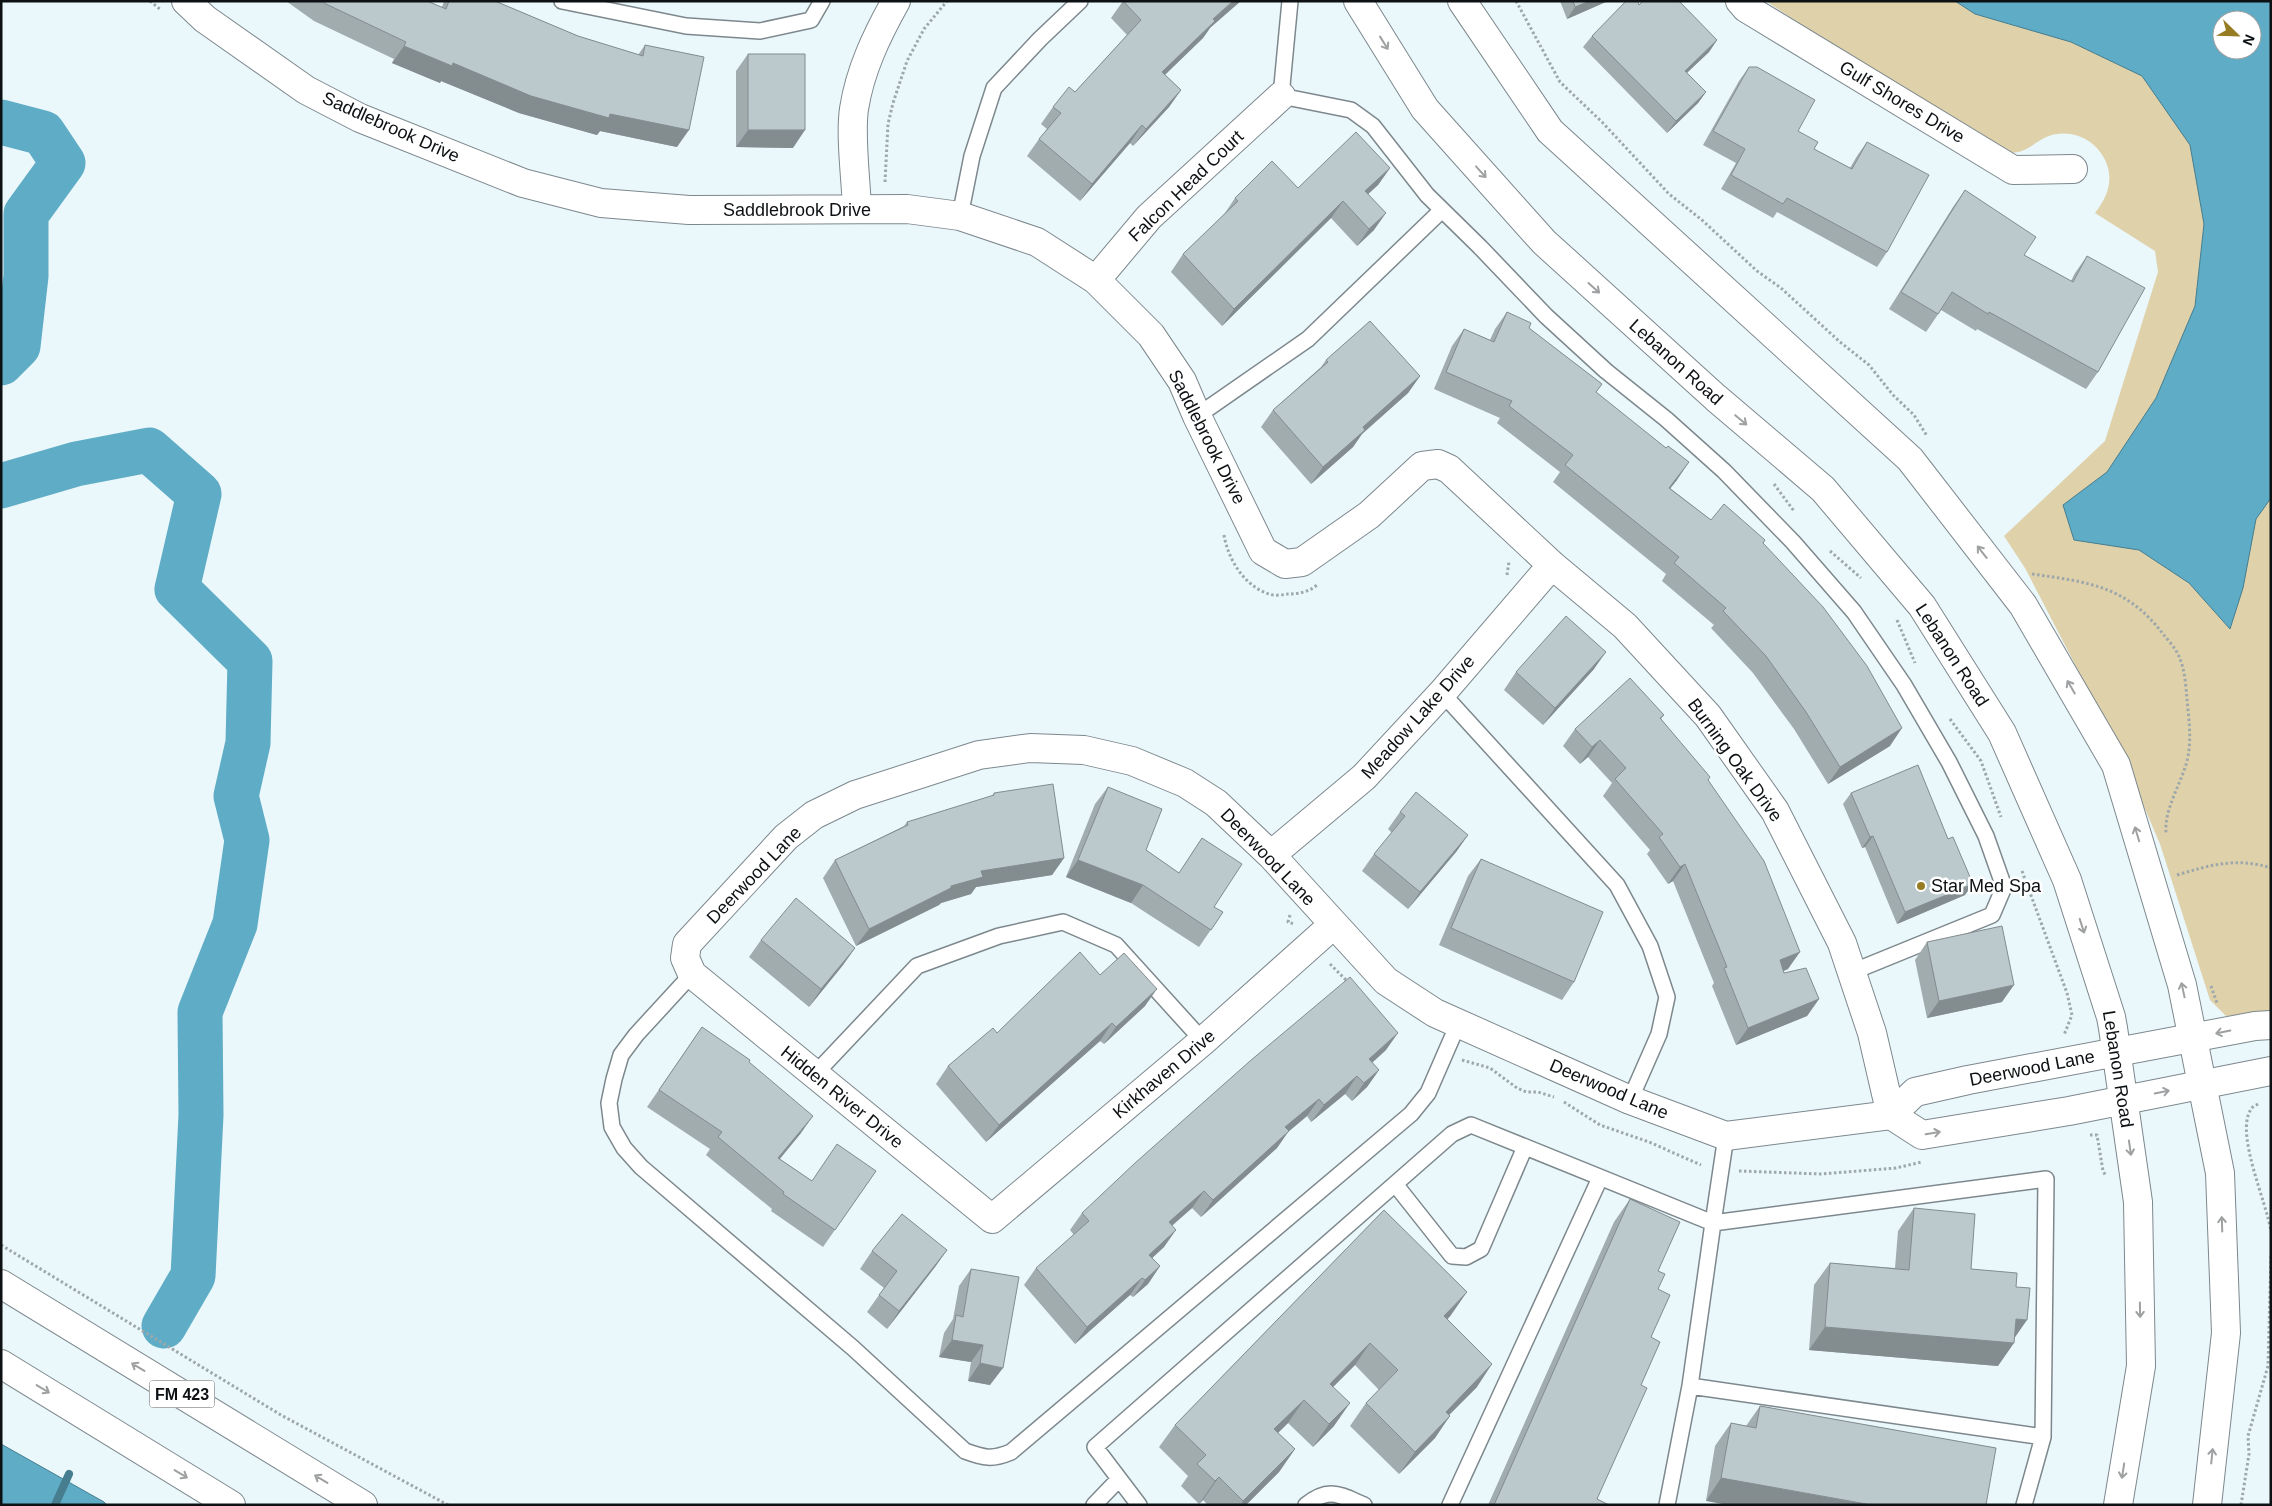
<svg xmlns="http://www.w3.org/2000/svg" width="2272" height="1506" font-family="Helvetica,sans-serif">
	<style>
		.green { fill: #dfd1aa; fill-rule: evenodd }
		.water { fill: #5eacc5; stroke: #467e90; fill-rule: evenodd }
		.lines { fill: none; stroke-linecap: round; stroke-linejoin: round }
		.stream { stroke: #467e90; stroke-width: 8 }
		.river { stroke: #5eacc5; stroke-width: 45 }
		.service-casing { stroke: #7d888d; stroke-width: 18 }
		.minor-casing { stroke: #7d888d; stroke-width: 30 }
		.secondary-casing { stroke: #7d888d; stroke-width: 30 }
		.primary-casing { stroke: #7d888d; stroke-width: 30 }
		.path { stroke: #9ea8ab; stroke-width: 3; stroke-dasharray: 2.5 2.5; stroke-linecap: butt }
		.service { stroke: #fff; stroke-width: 15 }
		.minor { stroke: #fff; stroke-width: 28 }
		.secondary { stroke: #fff; stroke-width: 28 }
		.primary { stroke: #fff; stroke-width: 28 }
		.wall { fill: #a1acaf }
		.shaded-wall { fill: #838c8f }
		.building { fill: #bbc8cc; stroke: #838c8f }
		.oneway { stroke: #9ea0a1 }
		.poi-dot { fill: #977c24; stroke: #fff; stroke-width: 2 }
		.labels { text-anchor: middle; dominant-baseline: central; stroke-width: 5; stroke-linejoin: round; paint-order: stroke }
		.shield { fill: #fff; stroke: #56585a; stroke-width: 1 }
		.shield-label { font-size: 16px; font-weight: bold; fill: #0d1113 }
		.street-label { font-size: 18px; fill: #0d1113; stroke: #fff }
		.poi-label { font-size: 18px; fill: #0d1113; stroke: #fff; text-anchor: start }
	</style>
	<rect width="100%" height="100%" fill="#eaf7fb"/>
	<!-- green -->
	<path class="green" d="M1766 1H2271V1014L2226 1016 2210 1000 2160 844 2122 755 2025 568 2004 536 2105 441 2158 272 2155 251 2095 213C2107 198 2114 181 2106 162 2097 141 2075 129 2052 135 2032 141 2030 154 2006 153L1915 101ZM2222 20H2252V50H2222Z"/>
	<!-- water -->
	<path class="water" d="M1955 1H2271V498L2256 519 2243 588 2230 629 2189 583 2139 550 2074 540 2063 505 2107 472 2156 398 2195 306 2204 224 2190 145 2142 76 2071 42 1975 14ZM2222 20H2252V50H2222Z
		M1 1444 104 1502 107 1505H1Z"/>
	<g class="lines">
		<!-- stream -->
		<path class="stream" d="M55 1505 69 1474"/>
		<!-- river -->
		<path class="river" d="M1 122 43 133 63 163 26 214V276L18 346 1 363
			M1 486 76 464 149 450 199 494 177 589 250 661 248 743 236 796 247 840 235 924 200 1012 201 1115 193 1276 164 1326"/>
		<defs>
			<path id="service" d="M562 1 686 26 760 31 811 20 822 1
				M1290 1 1281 96 1351 110 1373 126 1427 195 1480 247 1546 316 1606 371 1666 419 1724 471 1793 542 1854 612 1904 685 1949 762 1986 836 2004 887 1992 915 1852 972
				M960 216 972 156 994 88 1040 39 1080 1
				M1197 416 1308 339 1442 210
				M1442 693 1617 885 1650 946 1667 997 1659 1034 1630 1100
				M692 974 636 1035 621 1055 614 1079 609 1103 612 1127 624 1148 641 1167 853 1348 965 1451C984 1458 992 1460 1011 1452L1411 1114 1428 1093 1458 1024
				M815 1074 917 966 999 936 1063 922 1116 945 1203 1041
				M1395 1184 1452 1256 1466 1257 1481 1249 1525 1147
				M1094 1505 1118 1480
				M1139 1505 1095 1447 1452 1134 1471 1125 1713 1223 1726 1136
				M1306 1505C1329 1486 1340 1495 1364 1505
				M1450 1505 1600 1178
				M1667 1505 1690 1386
				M2024 1505 2043 1437 2046 1179 1713 1223 1690 1386 2043 1437"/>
			<path id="minor" d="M186 1 205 19 306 90 360 118 523 183 601 203 689 210 907 209 960 216 1037 242 1096 280 1151 335 1182 381 1197 416 1263 551 1285 564 1302 562 1369 515 1422 466 1438 464 1449 469 1552 565 1625 626 1708 716 1775 811 1842 943 1872 1033 1891 1115
				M1740 1 1746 8 2013 170 2073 169
				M857 209C856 180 850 136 854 109 860 70 877 35 896 1
				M1096 280 1149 217 1281 96
				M1271 855 1364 777 1442 693 1552 565
				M1333 925 1203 1041 992 1219 692 974 685 958 687 944 786 837 814 815 855 795 979 755 1030 748 1084 750 1132 761 1185 783 1216 803 1271 855 1386 981 1435 1013 1630 1100 1726 1136 1891 1115 1915 1092 1968 1080 2255 1026 2271 1025
				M1891 1115 1922 1135 2069 1111 2271 1071"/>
			<path id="secondary" d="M1358 1 1425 109 1544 242 1716 398 1823 489 1922 606 2002 733 2067 880 2111 1017 2113 1028 2138 1202 2141 1366 2118 1505
				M1462 1 1550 131 1910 459 2023 605 2116 765 2182 985 2220 1173 2226 1333 2207 1505"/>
			<path id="primary" d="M1 1284 363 1505
				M1 1364 231 1505"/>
		</defs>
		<!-- service casing -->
		<use href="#service" class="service-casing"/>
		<!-- minor casing -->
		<use href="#minor" class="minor-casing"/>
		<!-- secondary casing -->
		<use href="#secondary" class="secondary-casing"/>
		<!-- primary casing -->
		<use href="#primary" class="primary-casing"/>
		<!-- path -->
		<path class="path" d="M150 1 161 10
			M1516 1 1560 82 1602 122 1669 194 1702 220 1757 271 1781 288 1840 342 1869 365 1893 395 1914 415 1927 436
			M885 182 888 124 893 103 907 61 924 29 947 1
			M1774 484 1794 511
			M1224 535C1228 559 1244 586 1269 594 1274 596 1282 595 1288 594 1298 594 1309 592 1317 585
			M1830 551 1861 578
			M2032 574C2088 582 2127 586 2163 634 2169 641 2177 650 2180 659 2185 671 2186 687 2187 700 2189 720 2192 741 2187 761 2181 784 2164 809 2166 833
			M1507 575 1509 562
			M1897 620 1915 663
			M1950 719 1981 761 2001 817
			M2022 871 2067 993 2072 1015 2064 1035
			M2177 875C2210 865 2237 857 2271 868
			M1290 915 1288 922 1294 924
			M1330 964 1348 982
			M2211 986 2217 1003
			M1462 1060 1490 1068 1517 1088 1526 1092H1538L1554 1097
			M1564 1102 1600 1125 1649 1142 1701 1165
			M2258 1104C2255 1106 2251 1107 2250 1111 2236 1136 2267 1203 2271 1232
			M2090 1135H2097L2103 1171 2106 1176
			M1739 1171 1821 1174 1896 1168 1922 1162
			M1 1245 281 1415 448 1505
			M2241 1505 2249 1454 2248 1436 2268 1366 2271 1256"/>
		<!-- service -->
		<use href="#service" class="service"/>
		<!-- minor -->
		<use href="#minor" class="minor"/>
		<!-- secondary -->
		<use href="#secondary" class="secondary"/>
		<!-- primary -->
		<use href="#primary" class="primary"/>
	</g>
	<!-- wall -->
	<path class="wall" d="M286 1H427L442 7 444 1H495L578 36 638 55 645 45 677 147 600 131 597 135 519 113 441 81 440 83 392 63 394 59 314 21Z
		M1123 1 1210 28 1203 38 1165 75 1181 90 1169 107 1133 146 1130 143 1080 201 1027 156 1039 139 1047 129 1041 124 1053 107 1075 92 1127 35 1111 18Z
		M1560 1H1608L1567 19Z
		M1639 5 1717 40 1709 52 1687 73 1706 92 1698 103 1667 133 1583 47 1592 36Z
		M748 54 793 148 736 147V71Z
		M1749 67 1798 131 1814 149 1850 168 1857 156 1867 142 1887 252 1877 267 1777 212 1773 218 1721 189 1736 163 1703 145 1739 81Z
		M1390 168 1378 185 1368 194 1374 230 1357 246 1331 218 1222 326 1171 272 1183 254 1223 216 1235 198 1298 188Z
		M1965 190 2024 255 2071 281 2075 273 2087 256 2098 372 2086 389 1977 329 1976 331 1941 310 1926 332 1889 309 1953 207Z
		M1507 312 1602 384 1596 392 1677 480 1670 488 1711 520 1765 540 1763 544 1890 746 1828 784 1794 729 1753 673 1711 628 1714 625 1662 581 1666 574 1553 482 1560 472 1497 423 1500 418 1434 389 1452 346 1464 329 1490 340 1495 329Z
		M1326 360 1420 376 1408 393 1362 434 1353 447 1311 484 1261 427 1273 410 1321 367Z
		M1594 669 1543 725 1504 690 1516 672Z
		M1664 715 1661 719 1708 780 1788 969 1783 971 1784 973 1819 999 1807 1016 1736 1045 1712 986 1714 983 1673 881 1668 884 1647 854 1650 850 1603 796 1612 783 1588 757 1580 764 1563 746 1575 729Z
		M1108 787 1146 850 1179 873 1202 838 1214 907 1223 912 1199 947 1131 903 1066 877 1095 804Z
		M994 793 1064 858 1052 875 976 887 971 894 941 903 939 905 856 946 823 878 835 860 904 826 907 822 992 796Z
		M1851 793 1965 895 1897 924 1865 847 1862 848 1843 804Z
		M1400 812 1468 835 1456 852 1408 909 1362 871 1374 854 1392 833 1388 829Z
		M1481 859 1574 982 1562 1000 1439 945 1468 876Z
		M761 940 855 948 843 965 809 1007 749 957Z
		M1927 942 2002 1002 1927 1018 1915 960Z
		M1100 975 1145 1006 1104 1044 1100 1041 986 1142 936 1084 948 1066 997 1033Z
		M702 1027 749 1062 801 1133 780 1159 812 1181 876 1171 823 1247 771 1211 772 1209 706 1155 710 1149 647 1107Z
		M1386 1050 1372 1063 1379 1070 1367 1087 1352 1101 1345 1094 1311 1122 1307 1116 1288 1132 1277 1148 1201 1217 1192 1208 1172 1226 1164 1247 1152 1258 1160 1266 1148 1284 1133 1297 1130 1295 1075 1344 1024 1285 1036 1268 1074 1235 1070 1230 1082 1213Z
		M1630 1199 1658 1271V1289L1641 1385 1597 1499 1609 1505H1488L1614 1222Z
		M1914 1208 1971 1269 2016 1287 1998 1366 1809 1350 1814 1285 1830 1263 1895 1268 1898 1231Z
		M1384 1210 1451 1315 1447 1320 1477 1387 1449 1415 1435 1438 1399 1474 1350 1426 1366 1403 1379 1390 1355 1365 1333 1387 1334 1426 1313 1447 1288 1423 1278 1433 1295 1449 1279 1472 1246 1505H1208L1203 1500 1199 1504 1181 1486 1188 1476 1159 1447 1175 1425Z
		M947 1250 935 1267 887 1329 867 1312 884 1288 860 1269 872 1251Z
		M971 1269 990 1385 968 1381 971 1362 939 1357 944 1333 953 1319 959 1286Z
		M1760 1406 1996 1448 1706 1501 1715 1446 1731 1423 1746 1426Z"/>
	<!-- shaded-wall -->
	<path class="shaded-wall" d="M1233 1H1241L1210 28 1203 38 1150 89 1162 72 1213 19Z
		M1590 1H1608L1567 19 1575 7Z
		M1717 40 1709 52 1677 82 1685 71Z
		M404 46 453 63 610 114 689 130 677 147 600 131 597 135 519 113 441 81 440 83 392 63Z
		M1181 90 1169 107 1133 146 1146 129Z
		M1706 92 1698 103 1667 133 1676 121Z
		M1142 125 1130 143 1080 201 1092 184Z
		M748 130H805L793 148 736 147Z
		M1390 168 1378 185 1353 208 1365 191Z
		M1343 201 1331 218 1222 326 1234 309Z
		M1386 213 1374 230 1357 246 1369 229Z
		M1420 376 1408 393 1362 434 1353 447 1311 484 1323 467 1363 427Z
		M1689 462 1677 480 1657 505 1669 488Z
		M1606 652 1594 669 1543 725 1555 708Z
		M1902 728 1890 746 1828 784 1840 767Z
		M1600 740 1588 757 1580 764 1592 747Z
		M1468 835 1456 852 1408 909 1420 892Z
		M1873 836 1865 847 1862 848 1870 837Z
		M1064 858 1052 875 976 887 971 894 941 903 939 905 856 946 869 929 981 871Z
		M1078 860 1143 885 1131 903 1066 877Z
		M1685 864 1673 881 1668 884 1680 867Z
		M1973 884 1965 895 1897 924 1905 912Z
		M855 948 843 965 809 1007 821 989Z
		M1800 952 1788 969 1768 978 1780 960Z
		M2014 985 2002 1002 1927 1018 1939 1001Z
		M1157 989 1145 1006 1104 1044 1116 1027Z
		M1819 999 1807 1016 1736 1045 1748 1028Z
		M1112 1023 1100 1041 986 1142 999 1125Z
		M1398 1033 1386 1050 1357 1076 1369 1059Z
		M1379 1070 1367 1087 1352 1101 1364 1083Z
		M1357 1076 1345 1094 1311 1122 1324 1105Z
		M1319 1099 1307 1116 1288 1132 1277 1148 1201 1217 1213 1200 1285 1127Z
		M813 1116 801 1133 766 1175 778 1158Z
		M1204 1191 1192 1208 1156 1239 1169 1222Z
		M1176 1230 1164 1247 1137 1272 1149 1255Z
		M947 1250 935 1267 887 1329 899 1311Z
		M1160 1266 1148 1284 1133 1297 1145 1280Z
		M1142 1278 1130 1295 1075 1344 1087 1327Z
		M1467 1292 1451 1315 1428 1339 1444 1316Z
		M2016 1319 2027 1320 2011 1343Z
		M1825 1327 2014 1343 1998 1366 1809 1350Z
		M952 1340 983 1345 971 1362 939 1357Z
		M1370 1343 1355 1365 1314 1406 1330 1384Z
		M980 1363 1003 1368 990 1385 968 1381Z
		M1492 1364 1477 1387 1430 1434 1446 1412Z
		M1304 1400 1288 1423 1258 1452 1274 1429Z
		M1350 1403 1334 1426 1313 1447 1329 1424Z
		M1450 1416 1435 1438 1399 1474 1415 1452Z
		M1295 1449 1279 1472 1246 1505H1241L1243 1501Z
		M1219 1477 1203 1500 1199 1504 1215 1481Z
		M1721 1478 1872 1505H1728L1706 1501Z"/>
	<!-- building -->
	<path class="building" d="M322 1H427L446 9 449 1H495L578 36 643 56 645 45 704 57 689 130 610 114 609 118 531 96 453 63 452 66 404 46 406 42 326 4Z
		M1123 1H1233L1213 19 1215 21 1162 72 1181 90 1146 129 1142 125 1092 184 1039 139 1061 113 1053 107 1069 87 1075 92 1141 20Z
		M1573 1H1590L1575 7Z
		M1626 1H1638L1639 5 1643 1H1679L1717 40 1685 71 1706 92 1676 121 1592 36Z
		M748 54H805V130H748Z
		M1749 67H1757L1815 100 1798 131 1818 142 1814 149 1852 169 1867 142 1929 175 1887 252 1787 198 1783 204 1731 175 1745 149 1713 131Z
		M1356 132 1390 168 1365 191 1386 213 1369 229 1343 201 1234 309 1183 254 1238 201 1235 198 1272 161 1298 188Z
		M1965 190 2036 237 2024 255 2073 282 2087 256 2145 288 2098 372 1989 312 1988 314 1952 292 1938 314 1901 292Z
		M1507 312 1531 323 1529 328 1602 384 1596 392 1666 448 1668 446 1689 462 1669 488 1711 520 1724 504 1765 540 1763 543 1823 607 1867 666 1902 728 1840 767 1806 712 1766 656 1723 611 1726 608 1674 563 1679 557 1565 465 1573 455 1509 406 1512 401 1446 372 1464 329 1494 342Z
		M1370 321 1420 376 1363 427 1365 430 1323 467 1273 410 1328 362 1326 360Z
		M1566 616 1606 652 1555 708 1516 672Z
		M1630 678 1664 715 1660 718 1710 777 1708 780 1764 861 1800 952 1780 960 1784 973 1806 968 1819 999 1748 1028 1724 968 1727 967 1685 864 1680 867 1659 837 1663 834 1615 779 1626 768 1600 740 1592 747 1575 729Z
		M1918 765 1948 839 1953 837 1973 884 1905 912 1873 836 1870 837 1851 793Z
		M1053 784 1064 858 981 871 983 877 951 886V888L869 929 835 860 908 825 907 822 994 795V793Z
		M1108 787 1162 809 1146 850 1179 873 1202 838 1242 864 1214 907 1223 912 1211 930 1143 885 1078 860Z
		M1416 792 1468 835 1420 892 1374 854 1405 816 1400 812Z
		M1481 859 1603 912 1574 982 1451 928Z
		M796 898 855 948 821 989 761 940Z
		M2002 926 2014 985 1939 1001 1927 942Z
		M1080 952 1100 975 1124 953 1157 989 1116 1027 1112 1023 999 1125 948 1066 993 1028 997 1033Z
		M1350 977 1398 1033 1369 1059 1379 1070 1364 1083 1357 1076 1324 1105 1319 1099 1285 1127 1289 1131 1213 1200 1204 1191 1169 1222 1176 1230 1149 1255 1160 1266 1145 1280 1142 1278 1087 1327 1036 1268 1089 1221 1082 1213 1135 1163 1250 1061Z
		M702 1027 750 1060 749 1062 813 1116 778 1158 812 1181 837 1144 876 1171 835 1230 783 1194 784 1192 718 1137 722 1132 659 1090Z
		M1630 1199 1680 1222 1658 1271 1665 1274 1658 1289 1670 1295 1651 1337 1660 1342 1641 1385 1647 1388 1597 1499 1609 1505H1494Z
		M1914 1208 1975 1214 1971 1269 2017 1273 2016 1287 2030 1288 2027 1320 2016 1319 2014 1343 1825 1327 1830 1263 1909 1270Z
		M1384 1210 1467 1292 1444 1316 1492 1364 1446 1412 1450 1416 1415 1452 1366 1403 1398 1370 1370 1343 1330 1384 1350 1403 1329 1424 1304 1400 1274 1429 1295 1449 1243 1501 1219 1477 1215 1481 1197 1464 1206 1455 1175 1425Z
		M902 1214 947 1250 899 1311 879 1295 897 1271 872 1251Z
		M971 1269 1019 1277 1003 1368 980 1363 983 1345 952 1340 956 1315 963 1317Z
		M1760 1406 1996 1448 1986 1505H1872L1721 1478 1731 1423 1756 1428Z"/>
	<!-- one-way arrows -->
	<defs><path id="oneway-shaft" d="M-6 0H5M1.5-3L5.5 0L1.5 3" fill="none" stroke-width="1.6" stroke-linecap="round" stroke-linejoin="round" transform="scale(1.25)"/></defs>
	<g class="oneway">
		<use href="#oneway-shaft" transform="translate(1384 43) rotate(58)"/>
		<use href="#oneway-shaft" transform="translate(1481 172) rotate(48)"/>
		<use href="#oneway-shaft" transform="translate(1594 288) rotate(42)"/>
		<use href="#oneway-shaft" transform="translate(1741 420) rotate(40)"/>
		<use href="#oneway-shaft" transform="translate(1982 552) rotate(-128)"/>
		<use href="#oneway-shaft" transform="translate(2071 687) rotate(-120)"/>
		<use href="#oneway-shaft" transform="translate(2137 834) rotate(-107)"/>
		<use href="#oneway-shaft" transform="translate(2082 926) rotate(72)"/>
		<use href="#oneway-shaft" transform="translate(2183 990) rotate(-102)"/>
		<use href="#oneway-shaft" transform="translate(2223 1032) rotate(169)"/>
		<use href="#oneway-shaft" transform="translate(2162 1092) rotate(-11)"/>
		<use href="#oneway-shaft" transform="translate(1933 1133) rotate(-9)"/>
		<use href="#oneway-shaft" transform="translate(2130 1148) rotate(82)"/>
		<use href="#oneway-shaft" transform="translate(2222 1224) rotate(-92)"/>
		<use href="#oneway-shaft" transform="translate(2140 1310) rotate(89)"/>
		<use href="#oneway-shaft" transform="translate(138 1367) rotate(-149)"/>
		<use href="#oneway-shaft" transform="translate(43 1389) rotate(31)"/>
		<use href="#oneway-shaft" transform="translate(2212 1456) rotate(-84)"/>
		<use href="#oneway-shaft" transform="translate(2123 1471) rotate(99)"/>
		<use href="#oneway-shaft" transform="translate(181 1474) rotate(31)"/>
		<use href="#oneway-shaft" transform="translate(321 1479) rotate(-149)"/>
	</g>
	<!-- markers -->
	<circle class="poi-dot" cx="1921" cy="886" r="5"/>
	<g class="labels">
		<!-- shield labels -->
		<rect class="shield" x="149.5" y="1380.5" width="65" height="27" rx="4"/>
		<g class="shield-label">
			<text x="182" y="1394">FM 423</text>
		</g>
		<!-- street labels -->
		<g class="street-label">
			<text transform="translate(1902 102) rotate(31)">Gulf Shores Drive</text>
			<text transform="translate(391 127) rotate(24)">Saddlebrook Drive</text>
			<text transform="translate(1186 186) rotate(-44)">Falcon Head Court</text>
			<text x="797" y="210">Saddlebrook Drive</text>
			<text transform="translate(1676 362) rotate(42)">Lebanon Road</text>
			<text transform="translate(1207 437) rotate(63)">Saddlebrook Drive</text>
			<text transform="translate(1952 655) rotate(57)">Lebanon Road</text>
			<text transform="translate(1418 717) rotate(-48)">Meadow Lake Drive</text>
			<text transform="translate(1735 760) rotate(54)">Burning Oak Drive</text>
			<text transform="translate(1268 857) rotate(46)">Deerwood Lane</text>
			<text transform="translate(754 875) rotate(-46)">Deerwood Lane</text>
			<text transform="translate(2032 1068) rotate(-11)">Deerwood Lane</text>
			<text transform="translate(2118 1069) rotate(81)">Lebanon Road</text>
			<text transform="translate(1164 1074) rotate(-40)">Kirkhaven Drive</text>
			<text transform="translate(1609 1089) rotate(23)">Deerwood Lane</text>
			<text transform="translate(842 1097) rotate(39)">Hidden River Drive</text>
		</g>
		<!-- poi labels -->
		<g class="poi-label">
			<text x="1931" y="886">Star Med Spa</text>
		</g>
	</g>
	<!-- border -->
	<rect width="2272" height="1506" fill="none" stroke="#0d1113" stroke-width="5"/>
	<!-- north arrow -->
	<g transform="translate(2237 35) rotate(113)"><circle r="24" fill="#ffffff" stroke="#9ea0a1"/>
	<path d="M0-4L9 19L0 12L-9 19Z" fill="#977c24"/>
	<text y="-8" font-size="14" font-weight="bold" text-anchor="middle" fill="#0d1113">N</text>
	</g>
</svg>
